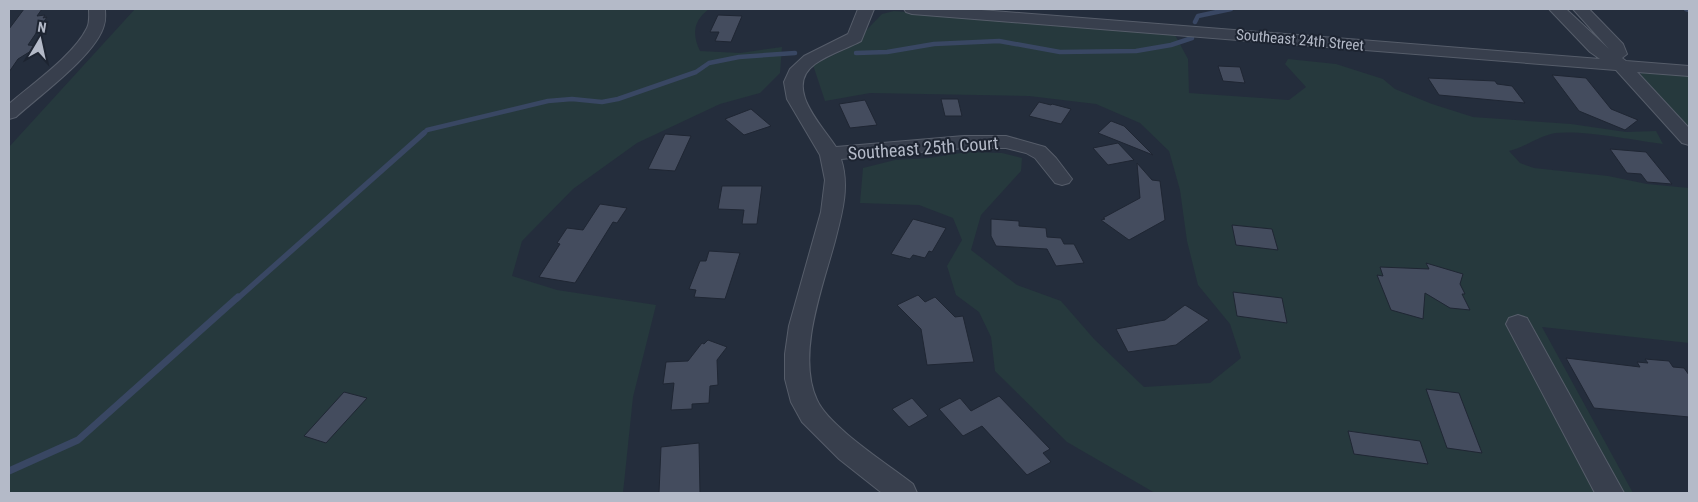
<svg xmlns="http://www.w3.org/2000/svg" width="1698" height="502" font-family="'Roboto Condensed',sans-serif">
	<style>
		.green { fill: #26393d }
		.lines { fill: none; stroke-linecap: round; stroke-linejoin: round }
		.stream-far2 { stroke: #394763; stroke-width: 4.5 }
		.stream-far1 { stroke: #394763; stroke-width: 5.5 }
		.stream { stroke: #394763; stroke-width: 7 }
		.building { fill: #444c5e; stroke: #1f2633 }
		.minor-casing { stroke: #565d6a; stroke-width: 2 }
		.minor { fill: #383f4d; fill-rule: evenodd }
		.labels { text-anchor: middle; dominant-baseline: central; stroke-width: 4; stroke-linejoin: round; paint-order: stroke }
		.far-street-label { font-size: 15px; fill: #b4bac8; stroke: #1d2431 }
		.street-label { font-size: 18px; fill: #b4bac8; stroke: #1d2431 }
	</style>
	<rect width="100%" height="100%" fill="#242d3c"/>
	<!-- green -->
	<path class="green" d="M135 9H709C693 21 692 34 700 51L740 53 782 47 780 73 760 93 720 104 637 143 573 189 522 241 512 276 557 290 656 305 633 397 623 493H9V147Z
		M894 11 1175 35 1188 59 1189 93 1289 100 1306 87 1285 64 1288 59 1336 64 1383 79 1395 89 1432 104 1473 117 1571 124 1626 132 1656 131 1663 144C1633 140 1584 130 1555 133 1539 136 1525 147 1509 151L1520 163 1534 168 1608 176 1647 184 1689 188V343L1542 327 1633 493H1155L1067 442 995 371 991 337 979 312 956 295 947 266 962 240 953 218 919 205 860 203 863 168 895 160 929 158 967 152 1002 153 1022 158 1021 171 981 215 971 250 1017 285 1061 301 1094 339 1144 387 1210 383 1241 358 1230 324 1198 285 1187 241 1180 190 1169 151 1140 123 1096 104 1029 96 870 93 825 101 813 65 850 47 882 14Z
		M1650 72 1689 75V130L1640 76 1641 73Z"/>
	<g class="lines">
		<!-- stream-far2 -->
		<path class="stream-far2" d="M1686 9 1689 10
			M1195 22 1198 16 1231 9
			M856 53 887 52 934 44 999 41 1060 52 1136 51 1171 45 1192 38
			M423 134 427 130 548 101 572 99 602 102 618 99 696 72 709 63 739 57 795 53"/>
		<!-- stream-far1 -->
		<path class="stream-far1" d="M237 299 424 133"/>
		<!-- stream -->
		<path class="stream" d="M9 471 78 440 238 297"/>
	</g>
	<!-- building -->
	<path class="building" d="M24 9H42L37 16 45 15 43 18 47 17 28 45 39 46 18 59 9 72V29Z
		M718 15 742 16 731 42 715 41 719 32H710Z
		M1218 66 1240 67 1245 83 1223 81Z
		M1552 75 1586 78 1611 109 1638 120 1625 130 1579 111Z
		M1428 78 1495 81 1497 84 1512 86 1525 103 1439 95Z
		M941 99H958L962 116H945Z
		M865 100 877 125 850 128 839 104Z
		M1039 102 1051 105 1052 104 1071 109 1061 124 1029 116Z
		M751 109 771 126 744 135 725 119Z
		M1111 121 1124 126 1153 155 1098 133Z
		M665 134 691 136 675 171 648 169Z
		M1118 143 1134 160 1108 165 1093 148Z
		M1610 149 1646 152 1672 184 1647 182 1641 174 1627 173Z
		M1137 163 1152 180 1160 181 1165 220 1129 240 1101 220 1105 219 1103 218 1140 198Z
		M722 186H762L757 224H742L744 210 718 209Z
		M600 204 627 208 617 223 613 222 575 283 539 277 560 244 557 243 567 228 583 230Z
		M913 219 946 228 932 252 929 251 925 258 913 255 910 259 891 254Z
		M991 219 1019 221V226L1046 228 1047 237 1061 238 1064 244H1074L1084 263 1056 266 1047 249 996 246 991 236Z
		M1232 225 1272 229 1278 250 1236 245Z
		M709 251 740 253 725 299 694 297 696 290 689 289 700 261H706Z
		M1426 263 1463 274 1460 284 1465 294H1462L1470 310 1450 308 1425 293 1423 319 1391 310 1377 275 1383 276 1380 267 1429 269Z
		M1233 292 1282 298 1287 323 1237 316Z
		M918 295 925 302 935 297 955 317 963 316 974 362 927 365 921 329 897 305Z
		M1185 305 1209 320 1176 345 1128 352 1116 329 1165 320Z
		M708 340 727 347 717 360 718 385 710 386 709 403 692 404V409L671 410 674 383 663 384 666 362 688 361 702 343 704 344Z
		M1566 358 1640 367 1637 362 1648 363 1645 359 1669 361 1673 367 1684 368 1689 375V417L1594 408Z
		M1426 389 1459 393 1482 453 1447 448Z
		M344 392 367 398 326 443 304 436Z
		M999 396 1050 449 1043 453 1051 462 1027 475 982 426 963 436 939 409 960 398 971 411Z
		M912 398 928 416 909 427 892 409Z
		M1348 431 1420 441 1428 464 1354 454Z
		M699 443 700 493H659L661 447Z"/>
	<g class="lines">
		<defs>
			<path id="minor" d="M89 9H105C105 14 106 20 104 25 97 54 39 96 16 117L9 119V104C32 84 74 55 87 28 90 22 89 15 89 9Z
				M858 9H874L861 41C846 49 829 54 815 64 783 87 822 125 836 147L964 136H1006L1045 147 1056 158 1072 179 1069 183 1062 185 1055 183 1035 158 1026 153 1006 148H964L841 159C850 186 842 214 835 241 823 286 796 355 817 400 829 427 889 465 913 484L917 493H882L839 459 802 422 791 402 785 379V354L789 326 821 212 825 180 820 155 787 99 784 82 790 69 804 56 848 34Z
				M904 9H969L1600 59 1590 52 1549 9H1566L1609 49 1573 9H1589L1623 44 1627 54 1622 58 1626 61 1689 66V76L1637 72 1689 128V145L1682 143 1616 70 912 14 906 12Z
				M1518 315 1527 318 1624 493H1595L1506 324 1509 318Z"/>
		</defs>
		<!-- minor casing -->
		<use href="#minor" class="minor-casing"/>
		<!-- minor -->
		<use href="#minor" class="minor"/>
	</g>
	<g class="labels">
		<!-- far-street labels -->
		<g class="far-street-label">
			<text transform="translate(1300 40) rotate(5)">Southeast 24th Street</text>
		</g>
		<!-- street labels -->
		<g class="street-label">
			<text transform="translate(923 148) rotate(-4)">Southeast 25th Court</text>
		</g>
	</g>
	<!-- border -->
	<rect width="1698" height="502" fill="none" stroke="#b4bac8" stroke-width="20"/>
	<!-- north arrow -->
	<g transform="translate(40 40) rotate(9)" stroke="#1d2431" stroke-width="4" paint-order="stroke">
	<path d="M0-4L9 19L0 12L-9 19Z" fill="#b4bac8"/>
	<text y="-8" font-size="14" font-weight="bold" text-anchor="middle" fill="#b4bac8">N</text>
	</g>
</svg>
